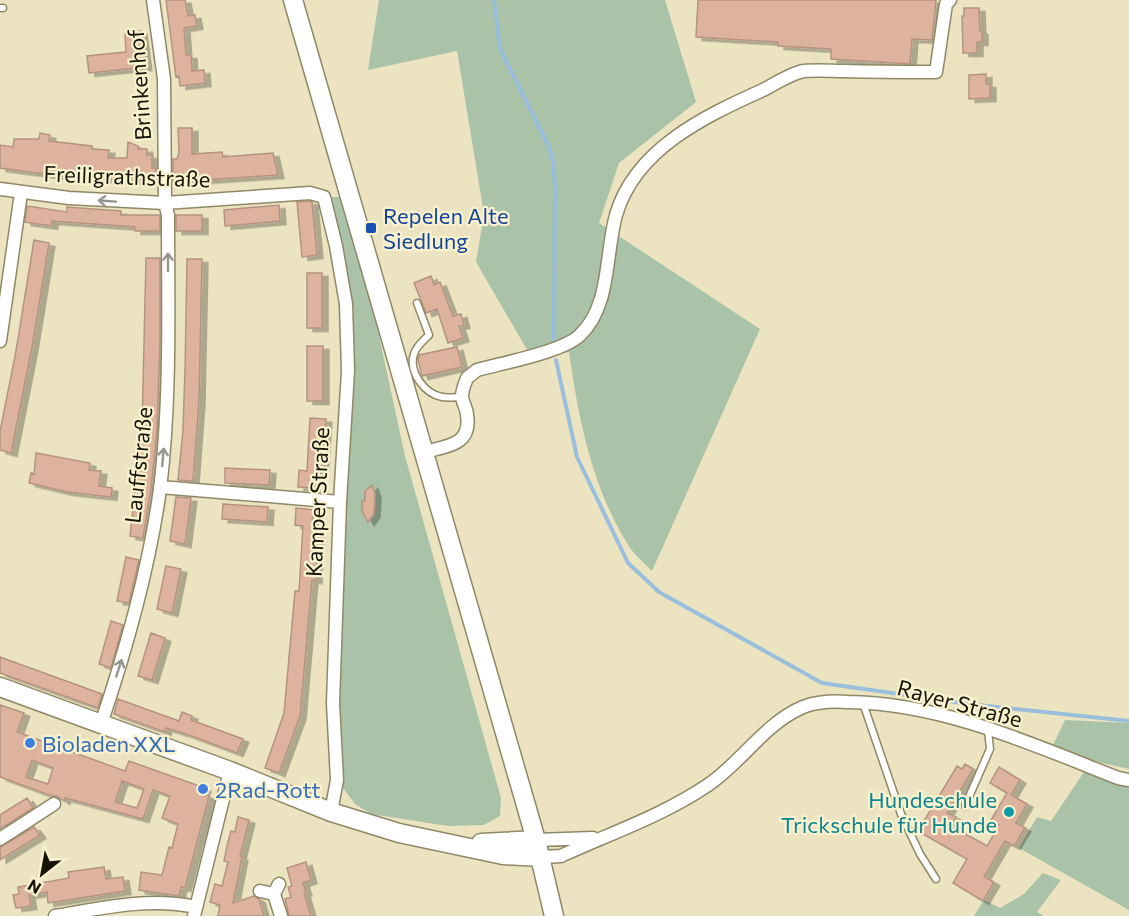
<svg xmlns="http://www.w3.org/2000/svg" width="1129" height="916" font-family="Commissioner,sans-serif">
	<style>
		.green { fill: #aac2a8 }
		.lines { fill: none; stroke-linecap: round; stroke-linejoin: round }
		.stream { stroke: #9abfdc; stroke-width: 4 }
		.building { fill: #ddb39d; stroke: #b49382; stroke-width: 1.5; fill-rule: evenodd; filter: url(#shadow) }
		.lane-casing { stroke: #8f8868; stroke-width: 9 }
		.street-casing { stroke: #8f8868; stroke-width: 15 }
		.secondary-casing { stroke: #8f8868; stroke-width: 21 }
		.lane { stroke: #fff; stroke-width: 6 }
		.street { stroke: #fff; stroke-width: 12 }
		.secondary { stroke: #fff; stroke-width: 18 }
		.oneway { stroke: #96958f }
		.transit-dot { fill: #1a4fb4; stroke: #f9f2ce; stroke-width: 2 }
		.shop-dot { fill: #3f7fe0; stroke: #f9f2ce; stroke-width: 2 }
		.culture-dot { fill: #0f9aa8; stroke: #f9f2ce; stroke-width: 2 }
		.labels { text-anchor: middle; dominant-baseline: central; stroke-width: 4.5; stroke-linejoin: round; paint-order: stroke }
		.street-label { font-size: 22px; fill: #161307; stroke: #f9f2ce }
		.transit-label { font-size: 22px; fill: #164399; stroke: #f9f2ce; text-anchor: start }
		.shop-label { font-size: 22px; fill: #366cbe; stroke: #f9f2ce; text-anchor: start }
		.culture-label { font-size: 22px; fill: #0d838f; stroke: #f9f2ce; text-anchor: end }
	</style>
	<defs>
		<filter id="shadow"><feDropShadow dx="6" dy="3.5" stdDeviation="0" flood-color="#0004"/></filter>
	</defs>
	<rect width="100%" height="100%" fill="#ece4c1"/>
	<!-- green -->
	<path class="green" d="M379 0H665L696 102 619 163 599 223 760 329 652 571C645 564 636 556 630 548 592 488 579 421 569 352L533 360 476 262 484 214 457 51 368 70Z
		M324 197H349L405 456 501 798 500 816 484 825 448 826 371 814 355 804 337 780 346 304Z
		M1065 720 1129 723V769L1098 762 1053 745Z
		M1084 772 1129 788V910L1019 848 1037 817 1051 821Z
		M1043 873 1061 880 1037 912 1044 916H974L984 900 1000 908 1024 894Z"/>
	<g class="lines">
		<!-- stream -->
		<path class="stream" d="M494 0 500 49 549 147 553 162 555 185 554 339
			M556 360 577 457 628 563 659 592 822 683 969 704 1129 721"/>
	</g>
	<!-- building -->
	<path class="building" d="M166 0H185L188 16 195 15 197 26 184 28 186 55H191L192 71 204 70 205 83 180 86 179 76 176 77Z
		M698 0H936L932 40 912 39 910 64 831 59V49L778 46V42L696 37Z
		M964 8H979L980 31H982V42H977V53H963L962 16H964Z
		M141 31 146 67 89 73 87 56 126 52 125 34Z
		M986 74V84H990V98L969 99V75Z
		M178 128H192V154L222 152 223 157 273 153 278 175 173 182V159H177L179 152Z
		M40 133 50 135 49 141 92 146V149L109 150 108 158H127L128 142 138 146V149H147V155H152V168H156L157 182 67 177 0 168V145L13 147 14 139H39Z
		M309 201 312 202 317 255 302 257 297 202Z
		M279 205 280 221 225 226 224 210Z
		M27 206 67 212V207L121 211V215H160V231H135V227L52 221V226L25 222Z
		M176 215H202V231H176Z
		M34 240 49 243 32 347 11 453 0 450V431L16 351Z
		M146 258H160V342L157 430 151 488 143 538 130 536 142 428Z
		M187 259H202L199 401 193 481 178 480 183 430 185 370Z
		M307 273H322V328H307Z
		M431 276 434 285 440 282 453 316 461 314 464 325 459 326 463 338 448 343 437 309 426 313 414 283Z
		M307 346H323V401H307Z
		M457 347 462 367 422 376 418 360 419 355Z
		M310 418 326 419 322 472 315 471 314 488 298 487 299 470 307 471Z
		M36 453 90 463 89 470 101 471 99 486 112 488 111 497 67 492 29 483 31 473 34 474Z
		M225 468 270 470 269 485 225 483Z
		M372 485 375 494 374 514 368 522 362 511V501H365V491Z
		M176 497 191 498 185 544 170 541Z
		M223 504 268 507 267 522 222 519Z
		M296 508 313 510 312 526 319 527 317 553 316 580H312L300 716 279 773 265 768 284 713 295 591H299L303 526 295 525Z
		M126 557 139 560 129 603 117 601Z
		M166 566 181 569 172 613 157 609Z
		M111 621 123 625 111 668 99 664Z
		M151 633 165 638 152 680 138 676Z
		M0 657 102 694 98 708 0 673Z
		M118 699 179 721 182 712 192 716 191 720 243 739 237 753 186 734 166 728 165 732 114 714Z
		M0 705 24 713 17 732 125 771 129 761 205 788 203 794 209 796 185 888 181 887 179 896 139 890 141 872 162 875 169 847 172 848 178 824 162 818 170 796 153 790 143 819 65 798 64 801 57 796H52L0 777ZM32 760 53 768 48 784 26 777ZM122 781 144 789 137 808 115 802Z
		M965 764 973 769 947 813 956 817 951 826 987 846 999 825 991 820 1007 793 990 783 999 767 1020 780 1011 795 1027 804 1016 823 1025 828 1014 846 1005 841 984 877 994 882 983 901 953 883 967 859 918 831 957 766 962 769Z
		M27 798 33 808 0 829V815Z
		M238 817 249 820 240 856 242 857 233 903 254 896 259 899 264 916H218L220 905 210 902 215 884 222 886 228 862 224 861 227 846 231 831 235 832Z
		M34 827 40 835 0 860V847Z
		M306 862 311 880 303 883 306 892 304 893 311 916H289L285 899 291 897 288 887 292 886 287 868Z
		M104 867 106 879 123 877 125 891 48 903 47 892 29 895 31 906 16 908 13 895 19 894 18 887 69 878 68 872Z"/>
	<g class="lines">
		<defs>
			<path id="lane" d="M0 8H3
				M417 303 429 335C424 340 416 346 414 354 408 372 425 394 442 397 448 398 456 397 462 397
				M863 703 901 814 920 854 936 879
				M965 806 990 749 988 730"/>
			<path id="street" d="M0 189 69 198 165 203 310 193 324 197 336 246 346 304 348 371 340 502 333 703 337 780 331 812
				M0 341 21 193
				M424 452C447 446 472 445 467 415 467 409 462 402 462 396 462 391 465 383 467 378L477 370C502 363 563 352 580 335 611 306 605 254 616 215 635 149 705 116 763 90 775 84 791 73 804 71 817 70 832 71 845 71 875 72 906 72 936 72L946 4 950 0
				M160 487 340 502
				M101 724C127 647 149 570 160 489 171 399 168 306 168 215L165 203 164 79 153 0
				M0 839 54 804
				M536 840 593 838
				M541 857 561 856C611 833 662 816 708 785 742 762 765 723 803 707 816 702 833 701 848 702 941 703 1032 744 1118 778L1129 780
				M279 884 274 894 281 916
				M260 891 274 894
				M55 916C102 908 148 897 196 907
				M194 916 230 771"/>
			<path id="secondary" d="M293 0 536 840 554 916
				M0 687 230 771 331 812 399 833 503 855 541 857
				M481 843 536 840"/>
		</defs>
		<!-- lane casing -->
		<use href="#lane" class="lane-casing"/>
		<!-- street casing -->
		<use href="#street" class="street-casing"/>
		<!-- secondary casing -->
		<use href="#secondary" class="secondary-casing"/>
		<!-- lane -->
		<use href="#lane" class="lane"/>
		<!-- street -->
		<use href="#street" class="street"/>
		<!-- secondary -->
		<use href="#secondary" class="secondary"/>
	</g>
	<!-- one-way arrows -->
	<defs><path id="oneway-shaft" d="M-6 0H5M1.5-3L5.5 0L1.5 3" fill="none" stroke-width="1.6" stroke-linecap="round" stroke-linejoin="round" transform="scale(1.5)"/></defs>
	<g class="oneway">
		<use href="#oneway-shaft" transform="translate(107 201) rotate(-176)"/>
		<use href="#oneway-shaft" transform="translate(168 262) rotate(-90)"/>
		<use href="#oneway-shaft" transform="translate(163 457) rotate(-85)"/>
		<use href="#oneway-shaft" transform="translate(119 668) rotate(-72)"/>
	</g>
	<!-- markers -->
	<rect class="transit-dot" x="365" y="222" width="12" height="12" rx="3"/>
	<g class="shop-dot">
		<circle cx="30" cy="743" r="6"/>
		<circle cx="203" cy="789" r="6"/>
	</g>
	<circle class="culture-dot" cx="1009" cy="812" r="6"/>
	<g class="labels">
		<!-- street labels -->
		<g class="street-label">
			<text transform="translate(139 85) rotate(-94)">Brinkenhof</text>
			<text transform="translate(127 176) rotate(2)">Freiligrathstraße</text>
			<text transform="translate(138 465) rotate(-84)">Lauffstraße</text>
			<text transform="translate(317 502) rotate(-87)">Kamper Straße</text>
			<text transform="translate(960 703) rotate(15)">Rayer Straße</text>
		</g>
		<!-- transit labels -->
		<g class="transit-label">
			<text x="383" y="215">Repelen Alte<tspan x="383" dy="25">Siedlung</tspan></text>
		</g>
		<!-- shop labels -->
		<g class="shop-label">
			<text x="42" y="743">Bioladen XXL</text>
			<text x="215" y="789">2Rad-Rott</text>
		</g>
		<!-- culture labels -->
		<g class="culture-label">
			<text x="997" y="799">Hundeschule<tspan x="997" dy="25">Trickschule für Hunde</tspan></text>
		</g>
	</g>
	<!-- north arrow -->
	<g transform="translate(42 874) rotate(211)" stroke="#f9f2ce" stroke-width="4.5" paint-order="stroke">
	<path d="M0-4.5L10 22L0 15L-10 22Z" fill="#161307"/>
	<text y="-9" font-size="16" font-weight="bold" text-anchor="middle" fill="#161307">N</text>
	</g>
</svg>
